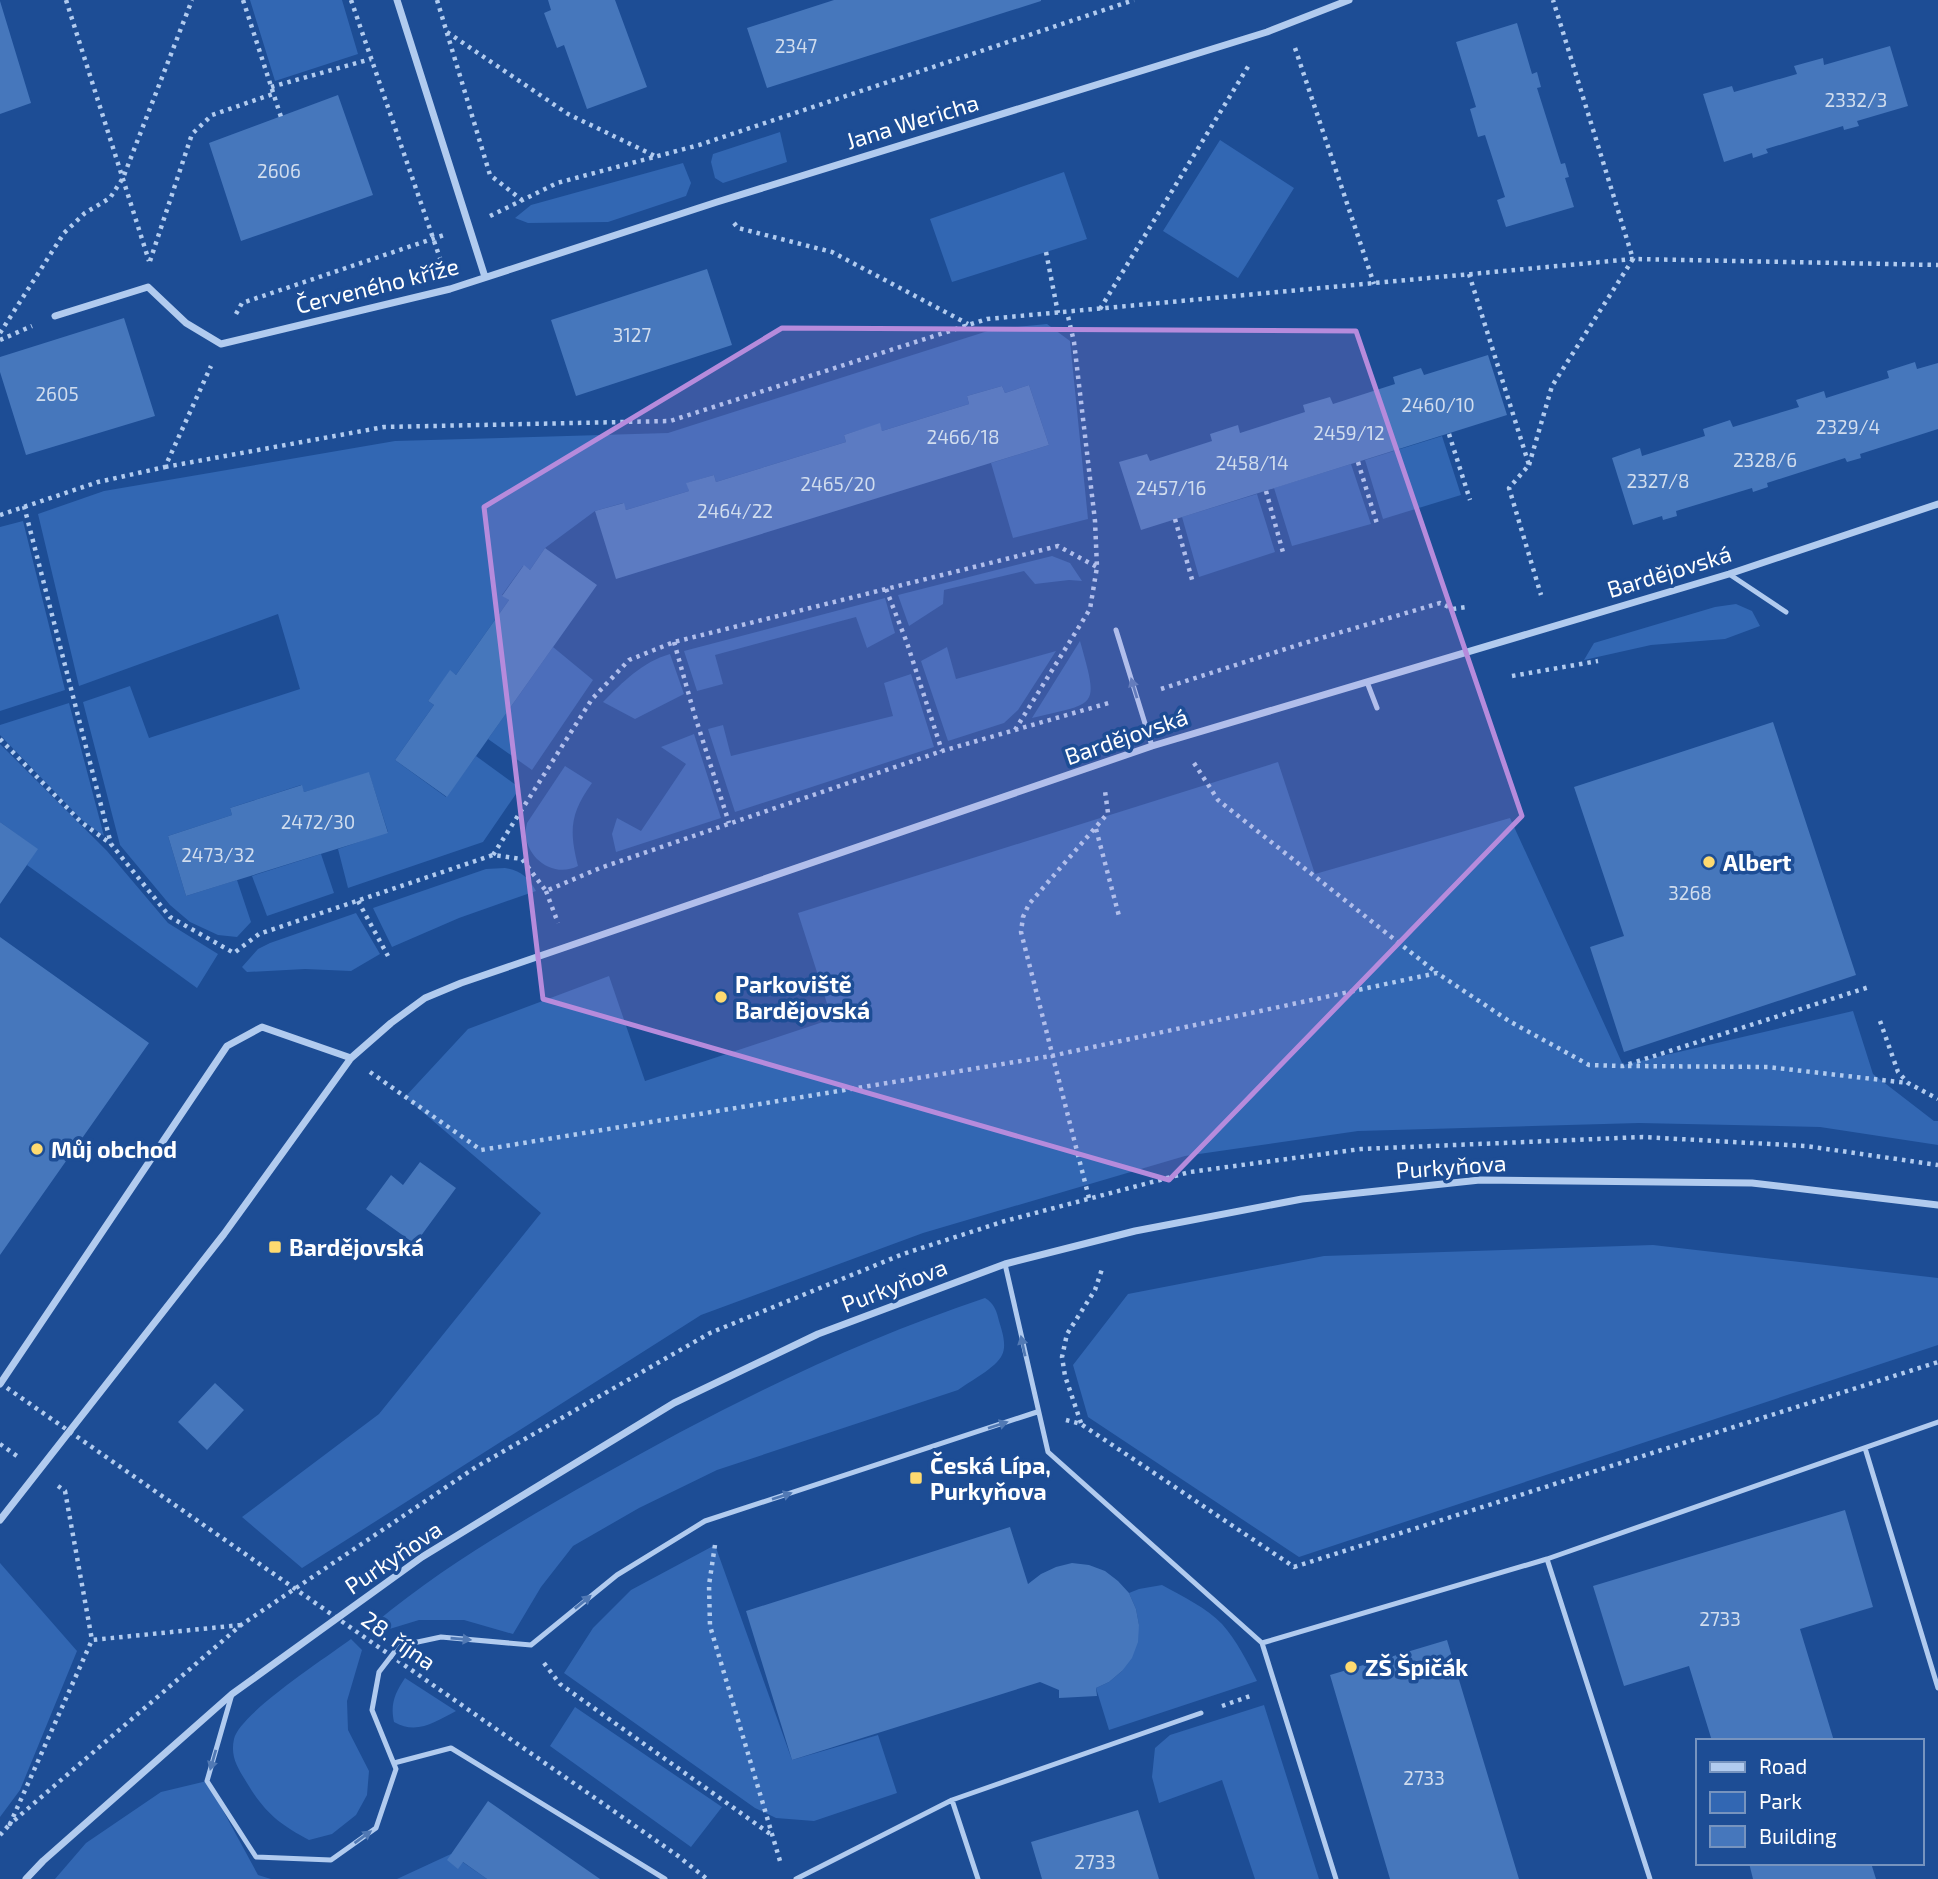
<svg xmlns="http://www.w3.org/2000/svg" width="1938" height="1879" font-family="'Exo 2',sans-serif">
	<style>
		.green { fill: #3267b3 }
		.building { fill: #4677bc }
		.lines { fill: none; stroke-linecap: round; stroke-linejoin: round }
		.path { stroke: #b1cbef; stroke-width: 4.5; stroke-dasharray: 3.5 5; stroke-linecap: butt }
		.lane { stroke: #b1cbef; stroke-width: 5 }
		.street { stroke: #b1cbef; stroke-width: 7 }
		.path-bridge { stroke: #b1cbef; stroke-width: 4.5; stroke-dasharray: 3.5 5; stroke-linecap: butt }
		.oneway { fill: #5179b4 }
		.marked { fill: #b68bdc; fill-opacity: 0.2; stroke: #b68bdc; stroke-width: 5; stroke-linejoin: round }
		.poi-dot { fill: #feda70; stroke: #1d4d95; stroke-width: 2.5 }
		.labels { text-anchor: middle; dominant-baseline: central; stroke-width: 7; stroke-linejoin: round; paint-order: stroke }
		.number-label { font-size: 19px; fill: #d1ddee }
		.street-label { font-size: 23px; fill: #fff; stroke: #1d4d95 }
		.poi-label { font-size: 23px; font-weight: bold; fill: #fff; stroke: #1d4d95; text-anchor: start }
	</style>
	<rect width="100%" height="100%" fill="#1d4d95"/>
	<!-- green -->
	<path class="green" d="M250 0H342L358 54 275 81Z
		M780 132 787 162 723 183 715 178 711 162 713 154Z
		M1220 140 1294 188 1238 278 1163 231Z
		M683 163 691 183 686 196 608 222 528 223 515 218 531 205Z
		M1064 172 1087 239 952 282 930 219Z
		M1047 324 1070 341 1088 519 1013 538 991 463 1049 445 1029 385 1005 393 1002 386 967 396 969 404 882 431 879 424 844 435 846 442 716 482 714 475 687 483 689 491 626 510 623 503 595 511 545 548 530 570 523 566 502 595 509 600 456 675 450 671 428 701 434 705 395 760 446 797 476 756 520 788 483 842 348 888 338 849 388 832 369 773 304 792 301 785 230 808 232 815 168 836 186 896 237 880 251 922 237 937 218 935 190 922 170 905 120 845 83 702 130 686 149 738 300 689 278 614 79 686 38 514 104 491 395 441 668 433 994 329Z
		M1442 436 1461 495 1383 519 1365 460Z
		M1351 464 1371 524 1292 546 1274 488Z
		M1257 494 1275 552 1199 577 1182 517Z
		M23 521 65 690 0 711V527Z
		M1052 556 1070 563 1082 581 1069 580 1035 584 1024 571 944 590 943 604 909 626 898 595Z
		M885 598 895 633 867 648 856 617 715 655 723 684 697 691 684 651Z
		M1736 604 1752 611 1760 626 1725 639 1651 645 1584 660 1594 643 1715 607Z
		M1080 641C1099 709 1098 702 1032 718Z
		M553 647 593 680 532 770 488 739Z
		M947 647 956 679 1056 651 1018 710 1004 723 948 741 921 661Z
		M670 654 684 694 635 719 603 702C623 682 642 662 670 654Z
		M911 674 934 747 735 812 708 729 723 725 731 756 893 716 884 683Z
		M69 703 104 836 82 820 0 735V725Z
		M694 734 721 818 616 852 612 834 617 818 641 831 686 764 661 747Z
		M0 744 107 851 168 923 218 954 197 988 27 865 37 849 0 822Z
		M1278 762 1315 874 1510 818 1623 1065 1853 1011 1873 1074 1934 1121H1938V1145L1820 1127 1639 1123 1358 1131 1185 1156 923 1233 701 1315 302 1568 242 1517 379 1414 541 1213 405 1097 468 1029 609 976 645 1081 832 1019 798 913Z
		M565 766 592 783C570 814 569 830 578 866 550 880 519 852 527 823Z
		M321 854 334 893 267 916 252 876Z
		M505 868C521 871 528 877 536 891L459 918 392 947 373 908 486 869Z
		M356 913 380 954 351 971 305 969 247 972 242 967 258 949 270 943Z
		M1653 1245 1938 1278V1345L1299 1557 1088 1417 1073 1365 1128 1294 1324 1256Z
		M985 1298C994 1303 997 1312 999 1321 1002 1331 1007 1345 1002 1355 997 1367 969 1382 958 1390L717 1470 639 1508 573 1546 541 1587 513 1634 464 1620H419L383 1631 375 1623C443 1566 520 1522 597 1478 722 1407 848 1344 985 1298Z
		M715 1545 792 1760 878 1735 897 1793 814 1821 776 1818 755 1808 564 1673 593 1628 631 1590Z
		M0 1563 77 1651 20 1790 0 1817Z
		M1162 1585C1182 1596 1207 1608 1222 1624 1237 1641 1247 1661 1257 1681L1109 1730 1096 1688 1109 1682 1122 1671 1139 1625 1136 1609 1129 1593 1139 1589Z
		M351 1639 362 1650 347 1701 348 1730 369 1771 367 1795 356 1815 332 1834 309 1840C280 1825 264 1812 247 1783 238 1768 230 1757 234 1739 239 1714 327 1657 351 1639Z
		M405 1678 456 1711C435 1722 417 1735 394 1722 390 1704 395 1693 405 1678Z
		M1264 1705 1319 1879H1255L1222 1780 1159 1803 1152 1777 1155 1748 1170 1735Z
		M575 1707 722 1807 691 1847 550 1746Z
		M207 1781 258 1875 271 1879H55L86 1843 161 1792Z
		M451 1854 487 1879H397Z"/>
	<!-- building -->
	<path class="building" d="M548 0H615L647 87 587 109 564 45 557 48 544 13 551 10Z
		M834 0H1041V1L767 88 747 28Z
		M0 1 31 103 0 114Z
		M1517 23 1532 74 1537 72 1541 87 1537 88 1561 164 1565 163 1569 177 1565 178 1574 207 1506 227 1497 200 1505 197 1485 135 1478 137 1470 109 1476 107 1456 42Z
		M1890 46 1908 106 1857 121 1859 126 1844 130 1843 126 1766 149 1768 153 1753 158 1752 153 1724 162 1703 94 1732 86 1734 92 1797 74 1794 66 1823 58 1824 65Z
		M338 95 373 195 241 241 209 143Z
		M707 269 732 345 576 396 551 320Z
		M124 318 155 416 26 455 0 372V357Z
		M1488 355 1507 415 1141 530 1119 462 1147 454 1150 461 1212 441 1210 434 1238 425 1240 433 1305 412 1303 405 1330 397 1333 404 1395 384 1393 377 1421 368 1424 375Z
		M1915 362 1917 369 1938 363V429L1860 454 1861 458 1847 462 1845 458 1767 483 1768 487 1753 492 1752 488 1676 511 1677 516 1663 520 1662 516 1633 525 1612 458 1640 448 1642 456 1705 436 1703 429 1730 420 1733 427 1799 407 1796 400 1824 391 1826 398 1889 378 1887 371Z
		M1029 385 1049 445 616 579 595 511 624 503 626 510 689 491 686 483 714 475 716 482 846 442 844 435 880 423 882 431 969 404 967 396 1002 386 1005 393Z
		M545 548 597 585 447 797 395 760 434 705 428 701 450 670 456 675 509 600 502 596 524 565 530 570Z
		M1773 722 1856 975 1624 1052 1590 947 1624 936 1574 787Z
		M369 772 388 833 186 896 168 836 232 815 230 808 302 785 304 792Z
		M0 822 38 849 0 904Z
		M0 937 149 1043 0 1255Z
		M420 1162 456 1188 415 1244 366 1209 391 1175 403 1185Z
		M215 1383 244 1410 207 1450 178 1422Z
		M1845 1510 1873 1607 1800 1629 1834 1741H1712L1689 1666 1624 1686 1593 1586Z
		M1010 1527 1028 1584 1041 1574 1056 1567 1072 1563 1089 1565 1105 1571 1118 1581 1129 1593 1136 1609 1139 1625 1138 1642 1132 1658 1122 1671 1109 1682 1096 1688 1097 1696 1059 1698V1690L1040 1682 792 1760 746 1611Z
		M1447 1640 1519 1879H1390L1330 1675Z
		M488 1801 600 1879H487L463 1862 458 1869 447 1860Z
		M1138 1810 1159 1879H1042L1031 1842Z
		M1749 1863H1871L1876 1879H1753Z"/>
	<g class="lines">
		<!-- path -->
		<path class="path" d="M66 0 149 261
			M243 0 281 117
			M351 0 443 267
			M437 0 490 175 522 200
			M447 32 568 114 655 156
			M1295 48 1374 284
			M271 87 371 59
			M490 216 557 183 699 145 1134 0
			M734 223 738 228 832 252 968 324
			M1046 252 1058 313
			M150 261 192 134 212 115 273 94
			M1469 274 1529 465 1509 488 1541 595
			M1100 309 1249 65
			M236 314 242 303 447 234
			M0 333 64 233 85 213 110 198 123 178 192 0
			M0 340 32 326
			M1449 434 1470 500
			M1358 462 1378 527
			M1529 465 1552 386 1633 259 1553 0
			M165 467 384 427 670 421 987 319 1633 259 1938 265
			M1266 491 1284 556
			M24 506 111 844 170 917 234 953 259 934 493 855 522 859 546 891 600 868 942 751 1112 702
			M0 515 98 482 165 467 211 366
			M1175 519 1193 583
			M886 589 907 643 942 751
			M674 642 694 713 729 823
			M1512 676 1598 661
			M1161 689 1301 644 1440 603 1453 609 1467 607
			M1015 730 1090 609 1097 567 1095 521 1074 342 1067 312
			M0 739 81 822 111 844
			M1194 763 1218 800 1437 973
			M1096 829 1119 916
			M493 855 592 699 629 660 674 642 1058 546 1097 567
			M546 891 558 923
			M358 901 388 956
			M1880 1021 1898 1072 1908 1083 1938 1099
			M1628 1066 1768 1067 1908 1083
			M370 1072 481 1150 1051 1056 1437 973 1509 1021 1589 1065 1623 1066 1869 987
			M1089 1198 1021 932 1023 917 1029 904 1108 813 1105 791
			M1066 1420 1081 1424 1294 1567 1938 1362
			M1081 1423 1065 1376 1062 1357 1067 1334 1095 1290 1103 1266
			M0 1444 17 1456
			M58 1486 65 1491 92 1640
			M715 1545 709 1585 710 1626 780 1861
			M241 1625 92 1640 10 1824 241 1625 476 1467 710 1333 903 1254 1005 1221 1190 1172 1361 1149 1643 1137 1806 1146 1938 1165
			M544 1663 560 1684 773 1836
			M1222 1706 1253 1695
			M0 1835 10 1824
			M683 1860 707 1879"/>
		<!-- lane -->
		<path class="lane" d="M1729 574 1786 612
			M1116 630 1152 746
			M1367 682 1377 708
			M1005 1264 1048 1452 1262 1643 1336 1879
			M1865 1448 1938 1688
			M1547 1559 1938 1422
			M1262 1643 1547 1559 1650 1879
			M232 1694 207 1781 256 1857 331 1860 376 1828 396 1769 372 1710 379 1672 399 1646 441 1637 531 1645 617 1575 705 1521 1037 1412
			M394 1763 451 1748 665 1879
			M952 1800 978 1879
			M796 1879 952 1800 1201 1713"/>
		<!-- street -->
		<path class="street" d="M397 0 485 277
			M55 316 148 287 186 323 221 344 450 289 717 202 1267 32 1349 0
			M0 1384 227 1046 262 1027 351 1058
			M0 1520 224 1234 351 1058 391 1023 425 998 461 983 1152 746 1729 574 1938 504
			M26 1879 43 1861 232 1694 422 1557 674 1403 818 1334 1005 1264 1135 1231 1302 1199 1480 1180 1752 1183 1938 1205"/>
		<!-- path-bridge -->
		<path class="path-bridge" d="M0 1383 681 1858"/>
	</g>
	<!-- one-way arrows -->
	<defs><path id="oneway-solid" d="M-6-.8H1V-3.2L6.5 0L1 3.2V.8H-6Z" transform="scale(1.75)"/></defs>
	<g class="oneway">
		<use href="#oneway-solid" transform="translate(1134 688) rotate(-107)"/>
		<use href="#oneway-solid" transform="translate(1023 1346) rotate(-102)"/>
		<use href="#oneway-solid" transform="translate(998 1425) rotate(-18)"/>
		<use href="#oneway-solid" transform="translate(782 1496) rotate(-18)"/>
		<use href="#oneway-solid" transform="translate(583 1602) rotate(-39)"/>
		<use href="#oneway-solid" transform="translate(461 1639) rotate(5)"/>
		<use href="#oneway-solid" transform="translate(213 1760) rotate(106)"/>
		<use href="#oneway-solid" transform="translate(363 1837) rotate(-36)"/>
	</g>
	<!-- marked area -->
	<path class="marked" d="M782 328 1356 331 1522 816 1169 1180 543 999 484 507Z"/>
	<!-- markers -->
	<g class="poi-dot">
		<circle cx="1709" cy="862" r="7"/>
		<circle cx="721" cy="997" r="7"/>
		<circle cx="37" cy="1149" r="7"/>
		<rect x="268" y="1240" width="14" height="14" rx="3.5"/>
		<rect x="909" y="1471" width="14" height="14" rx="3.5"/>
		<circle cx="1351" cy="1667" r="7"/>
	</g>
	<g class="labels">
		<!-- number labels -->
		<g class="number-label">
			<text x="796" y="45">2347</text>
			<text x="1856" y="99">2332/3</text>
			<text x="279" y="170">2606</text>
			<text x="632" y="334">3127</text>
			<text x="57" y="393">2605</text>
			<text x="1438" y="404">2460/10</text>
			<text x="1848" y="426">2329/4</text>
			<text x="1349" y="432">2459/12</text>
			<text x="963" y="436">2466/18</text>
			<text x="1765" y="459">2328/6</text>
			<text x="1252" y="462">2458/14</text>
			<text x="1658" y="480">2327/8</text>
			<text x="838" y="483">2465/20</text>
			<text x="1171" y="487">2457/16</text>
			<text x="735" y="510">2464/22</text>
			<text x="318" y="821">2472/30</text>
			<text x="218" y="854">2473/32</text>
			<text x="1690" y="892">3268</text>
			<text x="1720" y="1618">2733</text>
			<text x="1424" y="1777">2733</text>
			<text x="1095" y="1861">2733</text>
		</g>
		<!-- street labels -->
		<g class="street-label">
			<text transform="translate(912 121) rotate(-17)">Jana Wericha</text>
			<text transform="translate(377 285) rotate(-14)">Červeného kříže</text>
			<text transform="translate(1669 571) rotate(-17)">Bardějovská</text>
			<text transform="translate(1126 736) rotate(-19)">Bardějovská</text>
			<text transform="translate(1451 1166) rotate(-4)">Purkyňova</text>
			<text transform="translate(894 1285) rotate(-21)">Purkyňova</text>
			<text transform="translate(393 1557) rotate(-34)">Purkyňova</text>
			<text transform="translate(399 1640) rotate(35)">28. října</text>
		</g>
		<!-- poi labels -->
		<g class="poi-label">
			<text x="1723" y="862">Albert</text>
			<text x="735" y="984">Parkoviště<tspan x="735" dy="26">Bardějovská</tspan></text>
			<text x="51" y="1149">Můj obchod</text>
			<text x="289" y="1247">Bardějovská</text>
			<text x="930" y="1465">Česká Lípa,<tspan x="930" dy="26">Purkyňova</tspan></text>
			<text x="1365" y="1667">ZŠ Špičák</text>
		</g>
	</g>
	<!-- legend -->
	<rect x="1696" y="1739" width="228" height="126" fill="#1d4d95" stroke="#7794bf" stroke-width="2"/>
	<rect x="1710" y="1762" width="35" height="10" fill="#b1cbef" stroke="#7794bf" stroke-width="2"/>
	<text x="1759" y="1774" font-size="21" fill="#ffffff">Road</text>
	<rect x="1710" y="1792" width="35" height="21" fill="#3267b3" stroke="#7794bf" stroke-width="2"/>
	<text x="1759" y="1809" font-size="21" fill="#ffffff">Park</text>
	<rect x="1710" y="1826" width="35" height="21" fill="#4677bc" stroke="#7794bf" stroke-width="2"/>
	<text x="1759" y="1844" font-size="21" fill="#ffffff">Building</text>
</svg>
